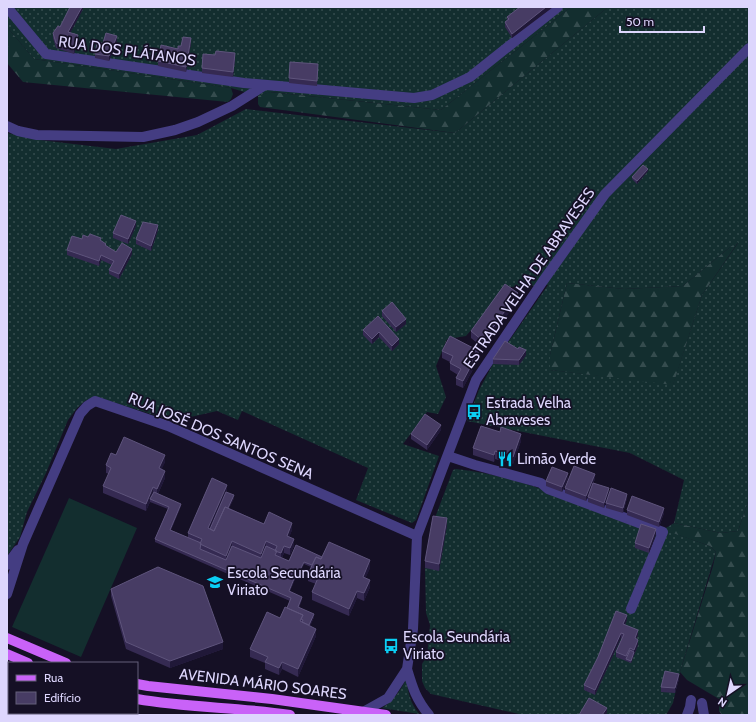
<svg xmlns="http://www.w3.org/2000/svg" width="756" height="722" font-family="Cabin,sans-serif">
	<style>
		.grass { fill: url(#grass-dots); fill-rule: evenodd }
		.forest { fill: url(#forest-firs) }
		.pitch { fill: #132e2f }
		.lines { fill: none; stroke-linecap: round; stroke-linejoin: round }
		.street { stroke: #443d82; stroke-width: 10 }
		.primary { stroke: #c962f8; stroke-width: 10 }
		.wall { fill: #352a52 }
		.shaded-wall { fill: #201838 }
		.building { fill: #473c64; stroke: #5e547c }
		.labels { text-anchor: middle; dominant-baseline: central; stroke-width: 3.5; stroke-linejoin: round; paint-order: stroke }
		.street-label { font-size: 15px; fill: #ddd6fd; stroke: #151025 }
		.poi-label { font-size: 15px; fill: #ddd6fd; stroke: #151025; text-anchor: start }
	</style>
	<defs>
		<pattern id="grass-dots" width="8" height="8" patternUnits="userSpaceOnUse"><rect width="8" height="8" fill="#132e2f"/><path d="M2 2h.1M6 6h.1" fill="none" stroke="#354c4e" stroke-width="1.8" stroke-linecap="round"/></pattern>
		<pattern id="forest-firs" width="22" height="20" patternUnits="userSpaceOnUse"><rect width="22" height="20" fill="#132e2f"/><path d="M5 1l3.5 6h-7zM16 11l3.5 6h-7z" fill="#354c4e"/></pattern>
	</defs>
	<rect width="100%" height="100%" fill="#151025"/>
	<!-- grass -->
	<path class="grass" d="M7 7H571L441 110 271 92 258 96 231 88 34 59 7 27Z
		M608 7H749V499L738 531 721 533 674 523 671 532 710 546 716 552 680 672 673 703 666 715H523L431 694 425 688 422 681V664L427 656 430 625 426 613 425 568 433 523 453 470 456 469C516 475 573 501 628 521L641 529 650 553 656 534 674 523 684 480 630 453 467 421 479 390 493 364 548 285 508 287 466 336 447 339 436 366 446 397 438 414 427 412 403 444 439 456 416 520 412 523 356 500 368 468 242 411 238 420 217 411 173 421 100 398H91L85 401 77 408 68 420 46 473 27 512 20 537 7 556V133L40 140 116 149 197 135 246 109 455 133ZM738 243 702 295 673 384 550 370V355L567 283 624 289 683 286 729 248Z
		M407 677C407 691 410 702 419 714L382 708C394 700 401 690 407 677Z"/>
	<!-- forest -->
	<path class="forest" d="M571 7H608L455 133 260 107 258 104V96L270 92 441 110Z
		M7 27 34 59 231 88 233 94 231 99 228 102 23 82 7 63Z
		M739 241 702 295 673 385 550 370V355L567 283 624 289 683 286 729 248Z
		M749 499V715H722L719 711V699L687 680 680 672 713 566 716 552 710 546 670 532 674 523 721 533 738 531Z"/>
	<!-- pitch -->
	<path class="pitch" d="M69 498 137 528 81 657 12 627Z"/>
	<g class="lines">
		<!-- street -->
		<path class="street" d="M7 7 46 54 244 83 414 98 432 95 470 77 558 7
			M7 126 18 131 37 135 143 137 175 130 198 122 232 106 265 85
			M448 456 475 465 541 483 548 489 663 532 631 609
			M7 565 18 550
			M7 594 23 544 80 414 87 406 95 401 168 426 417 536
			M407 669C413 689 416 699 429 715
			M7 689 9 687
			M702 703 704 715
			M363 712 388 698 407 669 413 629 417 536 476 380 543 281 605 194 749 48
			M687 715 690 707 691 700"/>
		<!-- primary -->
		<path class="primary" d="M7 638 66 663
			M7 654 28 663
			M137 684 148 686 272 699 386 715
			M137 699C188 708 239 707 290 715"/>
	</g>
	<!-- wall -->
	<path class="wall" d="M83 7V9L70 33 78 40 74 54 56 48 53 38V33Z
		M520 7H553L512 38 505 27V22L507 20V17Z
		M117 41 109 61 95 58V54L103 43Z
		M191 43 186 72 158 66V61L181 46Z
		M215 55 235 58 233 77 202 73V68Z
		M318 69 317 86 289 83V78Z
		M648 171 637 184 632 179V177Z
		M136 226 128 244 113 238V233Z
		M158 230 151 251 136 244V239Z
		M88 237 101 241 106 246 116 252 132 254 119 279 109 274V270L112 265 101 260 99 266 67 255V250L82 239Z
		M518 300 483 348 471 338V331Z
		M382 311 406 324 396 332 382 316Z
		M378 316 399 344 392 351 379 337 372 344 363 335V330Z
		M442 351 479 358 463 388 456 385V378L458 375 450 370V362L442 358Z
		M526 355 519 365 493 364V359Z
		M441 430 427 450 411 439V434Z
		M521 441 513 464 495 459 494 462 473 455V448Z
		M116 455 165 462 161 469 165 478 158 494 181 506 171 530 188 538V533L227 492V493L234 498 229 508 264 524 292 530 289 537 294 546 290 555 284 553 282 558 289 561 322 557 370 568 365 578 370 587 364 601 357 598 349 616 312 600V592L316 584 308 581V574L311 567 304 564 300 572H298L290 591 302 599 299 608 314 617 310 626 316 636 298 677 282 669 279 675 265 669V663L250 657V649L280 618 287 608 290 601 155 542V539L168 509 150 502 146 511 103 493V486L109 474 106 473V465Z
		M568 478 562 492 546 486V481Z
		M595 479 586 501 565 493V488Z
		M609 493 604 508 588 502V497Z
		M627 498 623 513 606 508V503Z
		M627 510 664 513 659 527 627 515Z
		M447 525 439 571 425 568V561Z
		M656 534 649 553 635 548V543Z
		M111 589 223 649 170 668 126 649 111 596Z
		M627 620 625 625 638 635 636 639 638 645 631 663 616 657V652L622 638H621L595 695 584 690V685Z
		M679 679 675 693 661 692V687Z"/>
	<!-- shaded-wall -->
	<path class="shaded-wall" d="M82 7H83V9L68 37V32Z
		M546 7H553L512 38V34Z
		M78 35V40L74 54V49Z
		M117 36V41L109 61V56Z
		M191 38V43L186 72V67Z
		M235 53V58L233 77V72Z
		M648 169V171L637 184V181Z
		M136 221V226L128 244V239Z
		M158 225V230L151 251V246Z
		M132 249V254L119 279V274Z
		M101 255V260L99 266V261Z
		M518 293V300L483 348V341Z
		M406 319V324L396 332V327Z
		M379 332V337L372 344V339Z
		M399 339V344L392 351V346Z
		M526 350V355L519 365V360Z
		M479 351V358L463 388V381Z
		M441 425V430L427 450V445Z
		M521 434V441L513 464V457Z
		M495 451V459L494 462V455Z
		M165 455V462L159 476V468Z
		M165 471V478L157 496V489Z
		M568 473V478L562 492V487Z
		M595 474V479L586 501V496Z
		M227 485V492L209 533 208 528Z
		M153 487V494L150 499V502L146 511V504Z
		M609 488V493L604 508V503Z
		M627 494V498L623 513V508Z
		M234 495V498L214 538V536Z
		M181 504V506L170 532V530Z
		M664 508V513L659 527V522Z
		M447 518V525L439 571V564Z
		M292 523V530L287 543V536Z
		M656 529V534L649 553V548Z
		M294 539V546L290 555V548Z
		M232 541V548L226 563V556Z
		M266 541V548L261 561V554Z
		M284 546V553L281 560V553Z
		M370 560V568L363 584V577Z
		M304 562V564L300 572V570Z
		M298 569V572L289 593V591Z
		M370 580V587L364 601V593Z
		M357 591V598L349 616V609Z
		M302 597V599L298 610V607Z
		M314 614V617L308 632V629Z
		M627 615V620L623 629V624Z
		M316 629V636L298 677V669Z
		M638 630V635L635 643V638Z
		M621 633V638L595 695V690Z
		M638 640V645L631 663V661L634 652V650Z
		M223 642V649L170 668V661Z
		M282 662V669L279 675V668Z
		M679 674V679L675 693V688Z
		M607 708V713L605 715H602Z
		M45 713H50V715H44Z"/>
	<!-- building -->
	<path class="building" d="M70 7H82L68 32 78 35 74 49 56 43 53 33 58 26 60 27Z
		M520 7H546L512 34 505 22 509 19 507 17Z
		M106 33 117 36 109 56 95 54 97 43H103Z
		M183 37 191 38 186 67 158 61 161 45 178 49V46H181Z
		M216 51 235 53 233 72 202 68 203 54 215 55Z
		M290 62 318 64 317 81 289 78Z
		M643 165 648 169 637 181 632 177Z
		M121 215 136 221 128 239 113 233Z
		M143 222 158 225 151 246 136 239Z
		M90 234 101 238 100 240 106 244 105 245 116 252 122 243 132 249 119 274 109 270 114 261 101 255 99 261 67 250 72 236 82 239 83 235 88 237Z
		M505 284 518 293 483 341 471 331Z
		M392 302 406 319 396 327 382 311Z
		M378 316 399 339 392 346 379 332 372 339 363 330Z
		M450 336 479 351 463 381 456 378 461 369 450 363 453 356 442 351Z
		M505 341 518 349 519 347 526 350 519 360 493 359Z
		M425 414 441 425 427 445 411 434Z
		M481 426 500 432 501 427 521 434 513 457 495 451 494 455 473 448Z
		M124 437 165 455 159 468 165 471 157 489 153 487 146 504 103 486 111 468 106 465 111 453 116 455Z
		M574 466 595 474 586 496 565 488Z
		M552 467 568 473 562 487 546 481Z
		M212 478 227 485 208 528 214 531 225 507 264 524 269 512 292 523 287 536 294 539 290 548 284 546 281 553 275 551 277 546 266 541 261 554 232 541 226 556 200 544 202 539 188 533Z
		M593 483 609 488 604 503 588 497Z
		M611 488 627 494 623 508 606 503Z
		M154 492 181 504 170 530 201 543 200 549 226 560 232 546 261 558 266 546 277 551 275 555 289 561 296 545 322 557 321 559 316 557 312 565 304 562 300 570 298 569 289 591 302 597 298 607 314 614 309 625 302 622 303 620 301 619 303 615 287 608 291 598 155 539 169 507 150 499Z
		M226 492 234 495 228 508 225 507 214 531 210 529Z
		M632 496 664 508 659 522 627 510Z
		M433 516 447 518 439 564 425 561Z
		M641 524 656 529 649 548 635 543Z
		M329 542 370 560 363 577 370 580 364 593 357 591 349 609 312 592 318 578 308 574 316 557 321 559Z
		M158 567 203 586 223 642 170 661 126 642 111 589Z
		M285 607 303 615 300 621 316 629 298 669 282 662 279 668 265 662 268 657 250 649 267 612 280 618Z
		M616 611 627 615 623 624 638 630 635 638 638 640 634 650 630 648 626 656 616 652 624 634 621 633 595 690 584 685 598 657Z
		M630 650 634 652 631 661 626 659Z
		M665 671 679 674 675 688 661 687Z
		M9 697V713H45L44 714 45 715H7V698Z
		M589 698 607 708 602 715H579Z"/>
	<!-- icons -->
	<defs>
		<symbol id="bus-bare" viewBox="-9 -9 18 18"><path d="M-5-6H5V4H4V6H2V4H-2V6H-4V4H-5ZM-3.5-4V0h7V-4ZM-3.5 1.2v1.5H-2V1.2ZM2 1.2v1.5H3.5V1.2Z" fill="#0bcef4" stroke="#151025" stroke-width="2.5" paint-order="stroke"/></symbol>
		<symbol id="restaurant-bare" viewBox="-9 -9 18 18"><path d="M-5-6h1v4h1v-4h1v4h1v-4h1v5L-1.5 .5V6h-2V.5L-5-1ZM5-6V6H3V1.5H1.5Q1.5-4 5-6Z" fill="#0bcef4" stroke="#151025" stroke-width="2.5" paint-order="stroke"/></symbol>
		<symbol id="school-bare" viewBox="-9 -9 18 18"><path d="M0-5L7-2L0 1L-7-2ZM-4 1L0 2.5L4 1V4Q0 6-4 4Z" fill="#0bcef4" stroke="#151025" stroke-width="2.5" paint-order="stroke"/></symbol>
	</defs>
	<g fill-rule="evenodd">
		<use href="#bus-bare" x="463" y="401" width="22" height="22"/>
		<use href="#restaurant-bare" x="494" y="448" width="22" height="22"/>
		<use href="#school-bare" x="204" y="571" width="22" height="22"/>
		<use href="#bus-bare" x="380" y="635" width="22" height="22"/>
	</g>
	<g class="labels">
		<!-- street labels -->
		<g class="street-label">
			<text transform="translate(127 51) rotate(8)">RUA DOS PLÁTANOS</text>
			<text transform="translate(529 278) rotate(-55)">ESTRADA VELHA DE ABRAVESES</text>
			<text transform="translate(221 436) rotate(23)">RUA JOSÉ DOS SANTOS SENA</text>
			<text transform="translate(263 684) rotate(7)">AVENIDA MÁRIO SOARES</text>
		</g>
		<!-- poi labels -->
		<g class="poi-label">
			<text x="486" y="403">Estrada Velha<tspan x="486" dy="17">Abraveses</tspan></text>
			<text x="517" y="459">Limão Verde</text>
			<text x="227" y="573">Escola Secundária<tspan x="227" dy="17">Viriato</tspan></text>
			<text x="403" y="637">Escola Seundária<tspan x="403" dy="17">Viriato</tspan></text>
		</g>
	</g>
	<!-- border -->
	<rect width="756" height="722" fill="none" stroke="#ddd6fd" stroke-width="16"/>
	<!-- legend -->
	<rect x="8" y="662" width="130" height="52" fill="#151025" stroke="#655f7b"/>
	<rect x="16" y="675" width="20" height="6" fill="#c962f8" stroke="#655f7b"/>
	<text x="44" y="682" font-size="12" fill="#ddd6fd">Rua</text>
	<rect x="16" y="692" width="20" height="12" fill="#473c64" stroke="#655f7b"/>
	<text x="44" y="702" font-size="12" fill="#ddd6fd">Edifício</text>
	<!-- north arrow -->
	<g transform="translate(728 694) rotate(214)" stroke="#151025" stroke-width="3" paint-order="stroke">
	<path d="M0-3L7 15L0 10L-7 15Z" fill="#ddd6fd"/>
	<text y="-6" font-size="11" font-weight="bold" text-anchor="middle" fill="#ddd6fd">N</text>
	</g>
	<!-- scale -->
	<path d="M620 26v6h84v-6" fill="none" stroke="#ddd6fd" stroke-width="2"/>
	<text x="626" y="26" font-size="12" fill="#ddd6fd" stroke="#151025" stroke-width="3" paint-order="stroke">50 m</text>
</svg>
